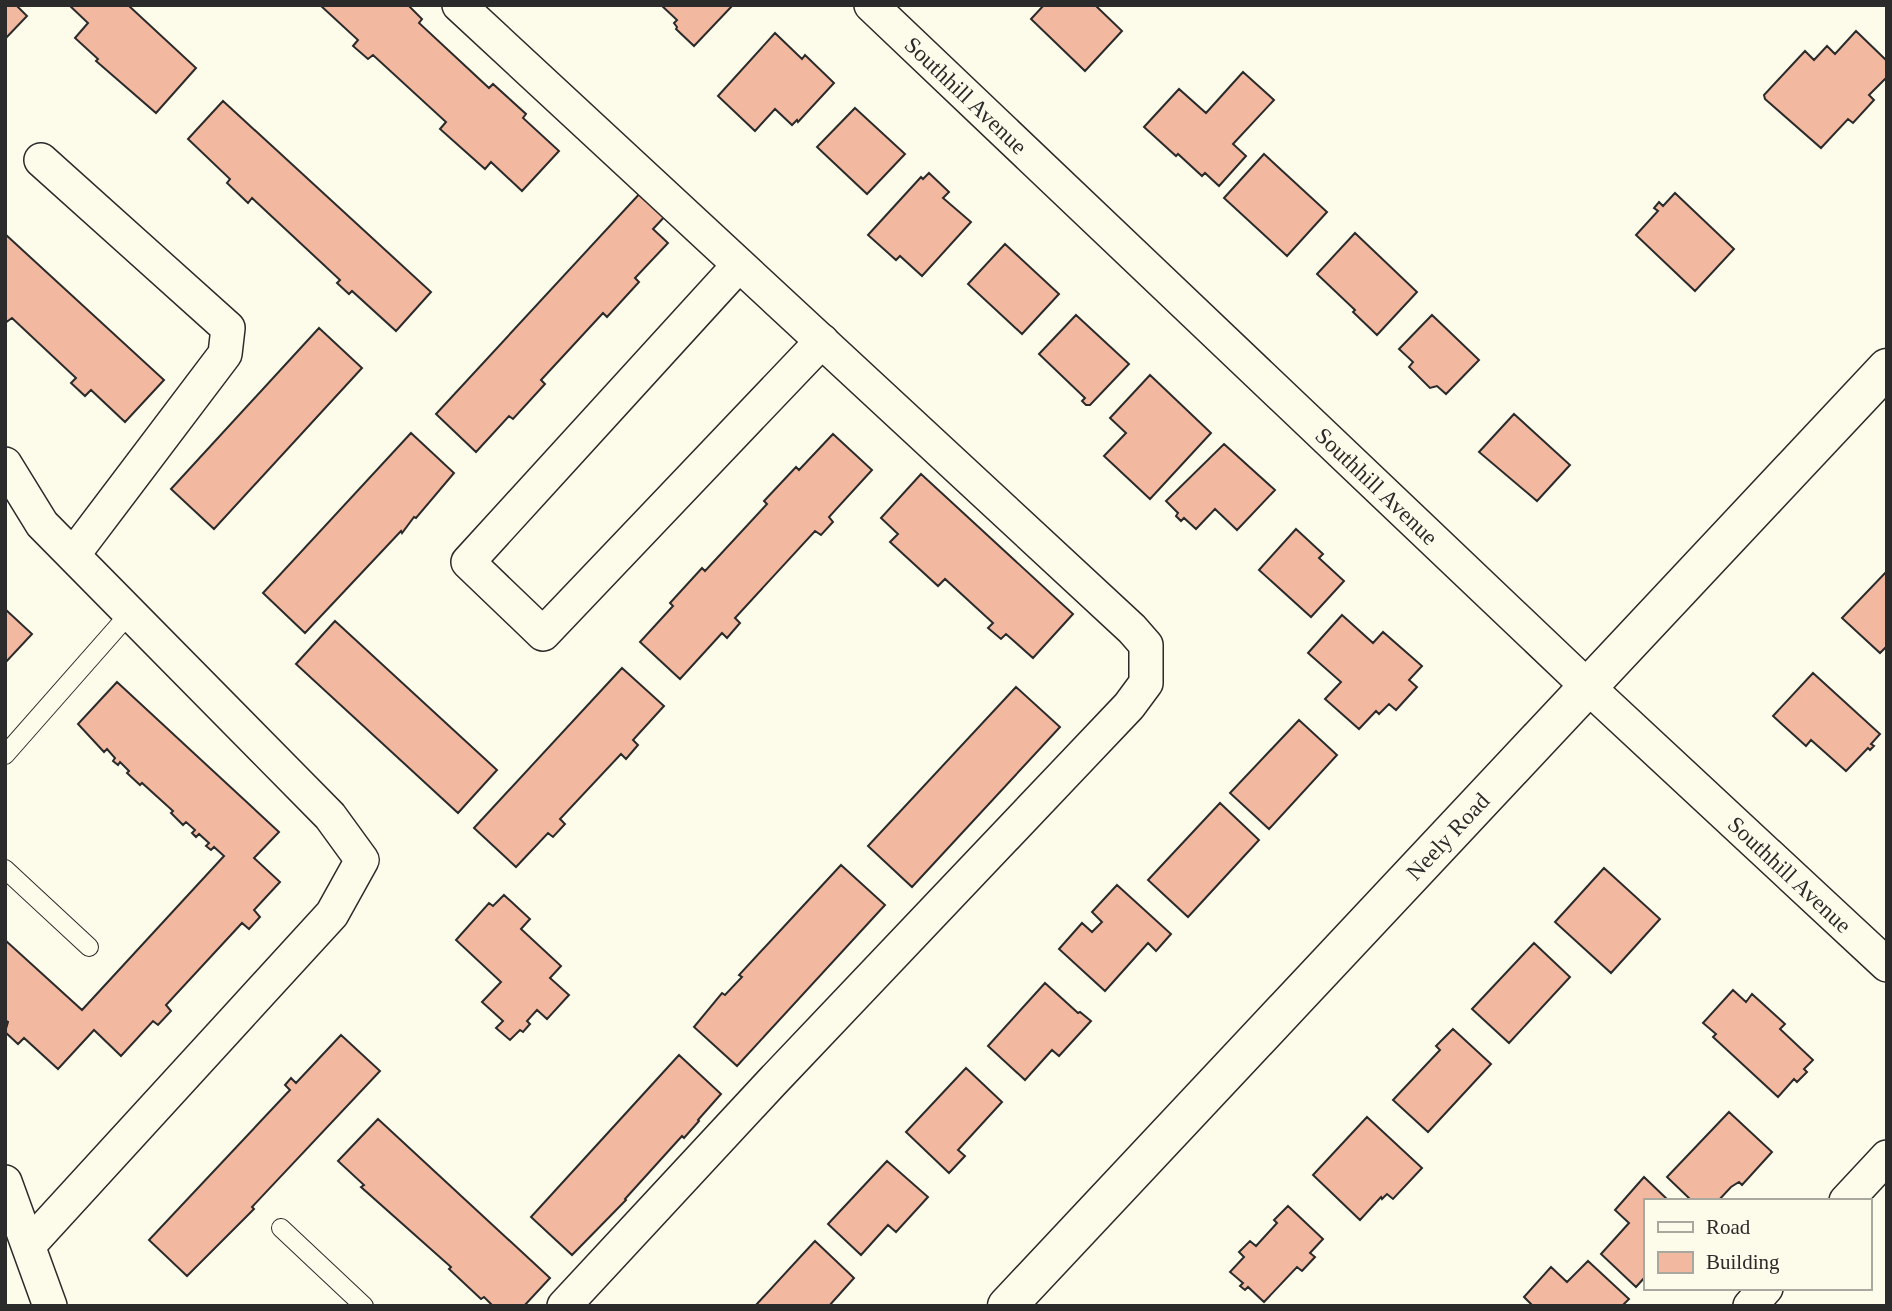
<svg xmlns="http://www.w3.org/2000/svg" width="1892" height="1311" font-family="'Times New Roman',serif">
	<style>
		.building { fill: #f2b8a0; stroke: #2b2b2b; stroke-width: 2 }
		.lines { fill: none; stroke-linecap: round; stroke-linejoin: round }
		.lane-casing { stroke: #2b2b2b; stroke-width: 20 }
		.street-casing { stroke: #2b2b2b; stroke-width: 36 }
		.secondary-casing { stroke: #2b2b2b; stroke-width: 41 }
		.lane { stroke: #fdfbea; stroke-width: 18 }
		.street { stroke: #fdfbea; stroke-width: 33 }
		.secondary { stroke: #fdfbea; stroke-width: 38 }
		.labels { text-anchor: middle; dominant-baseline: central; stroke-width: 5; stroke-linejoin: round; paint-order: stroke }
		.street-label { font-size: 23px; fill: #2b2b2b; stroke: #fdfbea }
	</style>
	<rect width="100%" height="100%" fill="#fdfbea"/>
	<!-- building -->
	<path class="building" d="M5 5H16L27 16 5 39Z
		M69 5H128L196 68 156 113 96 61 98 59 75 38 88 23Z
		M320 5H408L422 19 419 23 489 88 493 84 526 114 523 118 559 151 522 191 491 162 485 169 440 129 446 122 373 55 368 59 353 46 358 40Z
		M661 5H733L694 46 676 29 677 27 674 23 677 20Z
		M1044 5H1095L1122 31 1085 71 1031 19Z
		M1856 31 1887 61V77L1869 95 1874 100 1853 123 1848 119 1821 148 1765 99 1764 95 1805 51 1814 60 1827 46 1835 54Z
		M775 33 802 59 805 55 834 83 798 122 797 120 792 125 775 109 755 131 718 96Z
		M1243 72 1274 100 1233 144 1246 156 1219 186 1205 173 1202 176 1178 154 1176 156 1144 127 1179 89 1206 113Z
		M223 101 431 292 396 331 352 291 349 294 337 283 340 280 252 198 248 203 227 183 230 179 188 139Z
		M855 108 905 154 867 194 817 147Z
		M1264 154 1327 212 1287 256 1224 198Z
		M929 173 949 192 943 198 971 222 922 276 900 256 896 260 868 235 921 177 923 179Z
		M643 190 668 213 653 229 668 243 635 278 639 282 607 317 603 313 541 380 545 384 513 419 509 416 476 452 436 414Z
		M1675 193 1734 249 1695 291 1636 235 1658 211 1654 208 1659 202 1663 206Z
		M1355 233 1417 292 1377 335 1353 312 1355 310 1317 274Z
		M5 234 164 380 125 422 91 390 85 396 71 383 76 378 12 318 5 323Z
		M1005 244 1059 294 1022 334 968 284Z
		M1076 315 1129 364 1090 405H1086L1082 401 1085 398 1039 354Z
		M1432 315 1479 360 1446 394 1437 386 1430 388 1409 367 1413 362 1399 349Z
		M319 328 362 368 214 529 171 489Z
		M1150 375 1211 433 1150 499 1104 456 1126 433 1110 418Z
		M1514 414 1570 465 1537 501 1479 452Z
		M411 433 454 473 416 518 414 517 402 533 401 531 305 633 263 593Z
		M833 434 872 470 829 517 833 522 821 535 815 531 735 618 740 623 727 638 722 633 680 679 640 642 673 606 670 603 702 568 705 571 767 504 764 501 796 467 799 470Z
		M1224 444 1275 490 1237 530 1215 509 1196 529 1184 518 1181 521 1176 516 1178 513 1166 501Z
		M921 474 1073 614 1033 658 1006 634 1001 639 988 628 993 623 945 579 938 586 890 542 898 534 881 518Z
		M1296 529 1323 554 1319 558 1344 581 1311 617 1259 570Z
		M1887 571V646L1880 653 1842 618Z
		M5 609 32 634 5 663Z
		M1342 615 1373 643 1383 632 1422 666 1409 680 1417 687 1396 710 1389 704 1379 714 1376 711 1359 729 1325 699 1341 682 1308 653Z
		M335 621 497 770 458 813 296 664Z
		M622 668 664 706 633 740 638 745 626 759 621 754 560 819 565 824 553 837 548 833 516 867 474 828Z
		M1813 673 1880 734 1871 744 1874 746 1870 750 1868 748 1846 771 1811 740 1806 746 1773 716Z
		M117 682 279 832 254 858 280 882 254 910 260 917 249 929 242 923 166 1005 171 1011 158 1025 153 1021 121 1056 94 1030 58 1069 24 1038 18 1044 5 1032 8 1022 5 1020V940L82 1010 224 856 214 847 211 850 206 846 209 843 199 834 196 837 192 833 195 830 186 822 183 825 171 813 173 811 142 783 140 785 127 773 129 771 120 762 118 765 113 761 115 758 107 749 104 752 78 724Z
		M1016 687 1060 727 912 887 868 846Z
		M1299 720 1337 755 1269 829 1230 793Z
		M1220 803 1259 840 1188 917 1148 880Z
		M841 865 885 905 737 1066 694 1027 722 993 725 995 742 977 739 975Z
		M1604 868 1660 919 1611 973 1555 922Z
		M1117 885 1171 934 1156 951 1148 943 1105 991 1059 949 1082 923 1092 932 1102 922 1092 912Z
		M504 895 530 919 521 929 561 966 550 978 569 995 547 1019 537 1010 527 1021 530 1024 523 1032 520 1030 510 1040 496 1028 503 1021 482 1002 501 982 456 940 489 903 493 906Z
		M1534 943 1570 977 1509 1043 1472 1009Z
		M1045 983 1078 1013 1080 1012 1091 1021 1059 1056 1052 1050 1025 1080 988 1046Z
		M1733 990 1746 1002 1752 994 1785 1024 1780 1029 1813 1060 1804 1069 1807 1072 1797 1082 1794 1079 1778 1097 1713 1037 1716 1034 1703 1023Z
		M1453 1029 1491 1064 1428 1132 1393 1100 1440 1050 1436 1046Z
		M341 1035 380 1071 252 1207 254 1209 187 1276 149 1240 290 1090 285 1085 291 1078 296 1083Z
		M679 1055 721 1094 698 1120 699 1121 684 1138 682 1136 625 1199 626 1200 572 1255 531 1217Z
		M966 1068 1002 1102 958 1150 965 1156 949 1173 906 1132Z
		M1729 1112 1772 1152 1742 1185 1739 1182 1731 1187 1718 1201H1692L1667 1177Z
		M1367 1117 1422 1168 1393 1199 1387 1194 1382 1199 1381 1197 1360 1220 1313 1175Z
		M378 1119 550 1278 524 1306H493L484 1297 481 1299 449 1269 451 1267 361 1187 364 1185 338 1161Z
		M887 1161 928 1197 896 1232 888 1225 861 1255 828 1224Z
		M1644 1177 1669 1201H1645V1277L1636 1287 1601 1254 1629 1223 1615 1210Z
		M1288 1206 1323 1239 1310 1253 1315 1257 1302 1271 1297 1267 1264 1302 1248 1287 1245 1290 1240 1286 1243 1283 1230 1272 1244 1257 1239 1252 1250 1241 1256 1246 1277 1223 1274 1220Z
		M815 1241 854 1278 829 1306H755Z
		M1588 1261 1629 1299 1622 1306H1533L1524 1297 1551 1267 1567 1282Z"/>
	<g class="lines">
		<defs>
			<path id="lane" d="M5 755 130 613
				M5 869 89 947
				M281 1228 364 1306"/>
			<g id="street">
				<path d="M459 5 1132 629 1146 645V683L1129 706 772 1082 564 1306"/>
				<path id="s1" d="M871 5 1587 686 1887 965"/>
				<path d="M41 160 228 328 225 354 73 555"/>
				<path d="M739 265 468 562 543 634 822 341"/>
				<path d="M5 464 42 524 330 816 362 860 332 914 29 1245"/>
				<path d="M5 1182 50 1306"/>
				<path d="M1846 1201 1887 1157"/>
				<path d="M1750 1306 1766 1288"/>
			</g>
			<g id="secondary">
				<path id="s2" d="M1007 1306 1887 368"/>
			</g>
		</defs>
		<!-- lane casing -->
		<use href="#lane" class="lane-casing"/>
		<!-- street casing -->
		<use href="#street" class="street-casing"/>
		<!-- secondary casing -->
		<use href="#secondary" class="secondary-casing"/>
		<!-- lane -->
		<use href="#lane" class="lane"/>
		<!-- street -->
		<use href="#street" class="street"/>
		<!-- secondary -->
		<use href="#secondary" class="secondary"/>
	</g>
	<g class="labels">
		<!-- street labels -->
		<g class="street-label">
			<text stroke="none"><textPath href="#s1" startOffset="131">Southhill Avenue</textPath></text>
			<text stroke="none"><textPath href="#s1" startOffset="698">Southhill Avenue</textPath></text>
			<text stroke="none"><textPath href="#s2" startOffset="644">Neely Road</textPath></text>
			<text stroke="none"><textPath href="#s1" startOffset="1265">Southhill Avenue</textPath></text>
		</g>
	</g>
	<!-- border -->
	<rect width="1892" height="1311" fill="none" stroke="#2b2b2b" stroke-width="14"/>
	<!-- legend -->
	<rect x="1644" y="1199" width="228" height="91" fill="#fdfbea" stroke="#a9a89e" stroke-width="2"/>
	<rect x="1658" y="1222" width="35" height="10" fill="#fdfbea" stroke="#a9a89e" stroke-width="2"/>
	<text x="1706" y="1234" font-size="21" fill="#2b2b2b">Road</text>
	<rect x="1658" y="1252" width="35" height="21" fill="#f2b8a0" stroke="#a9a89e" stroke-width="2"/>
	<text x="1706" y="1269" font-size="21" fill="#2b2b2b">Building</text>
</svg>
